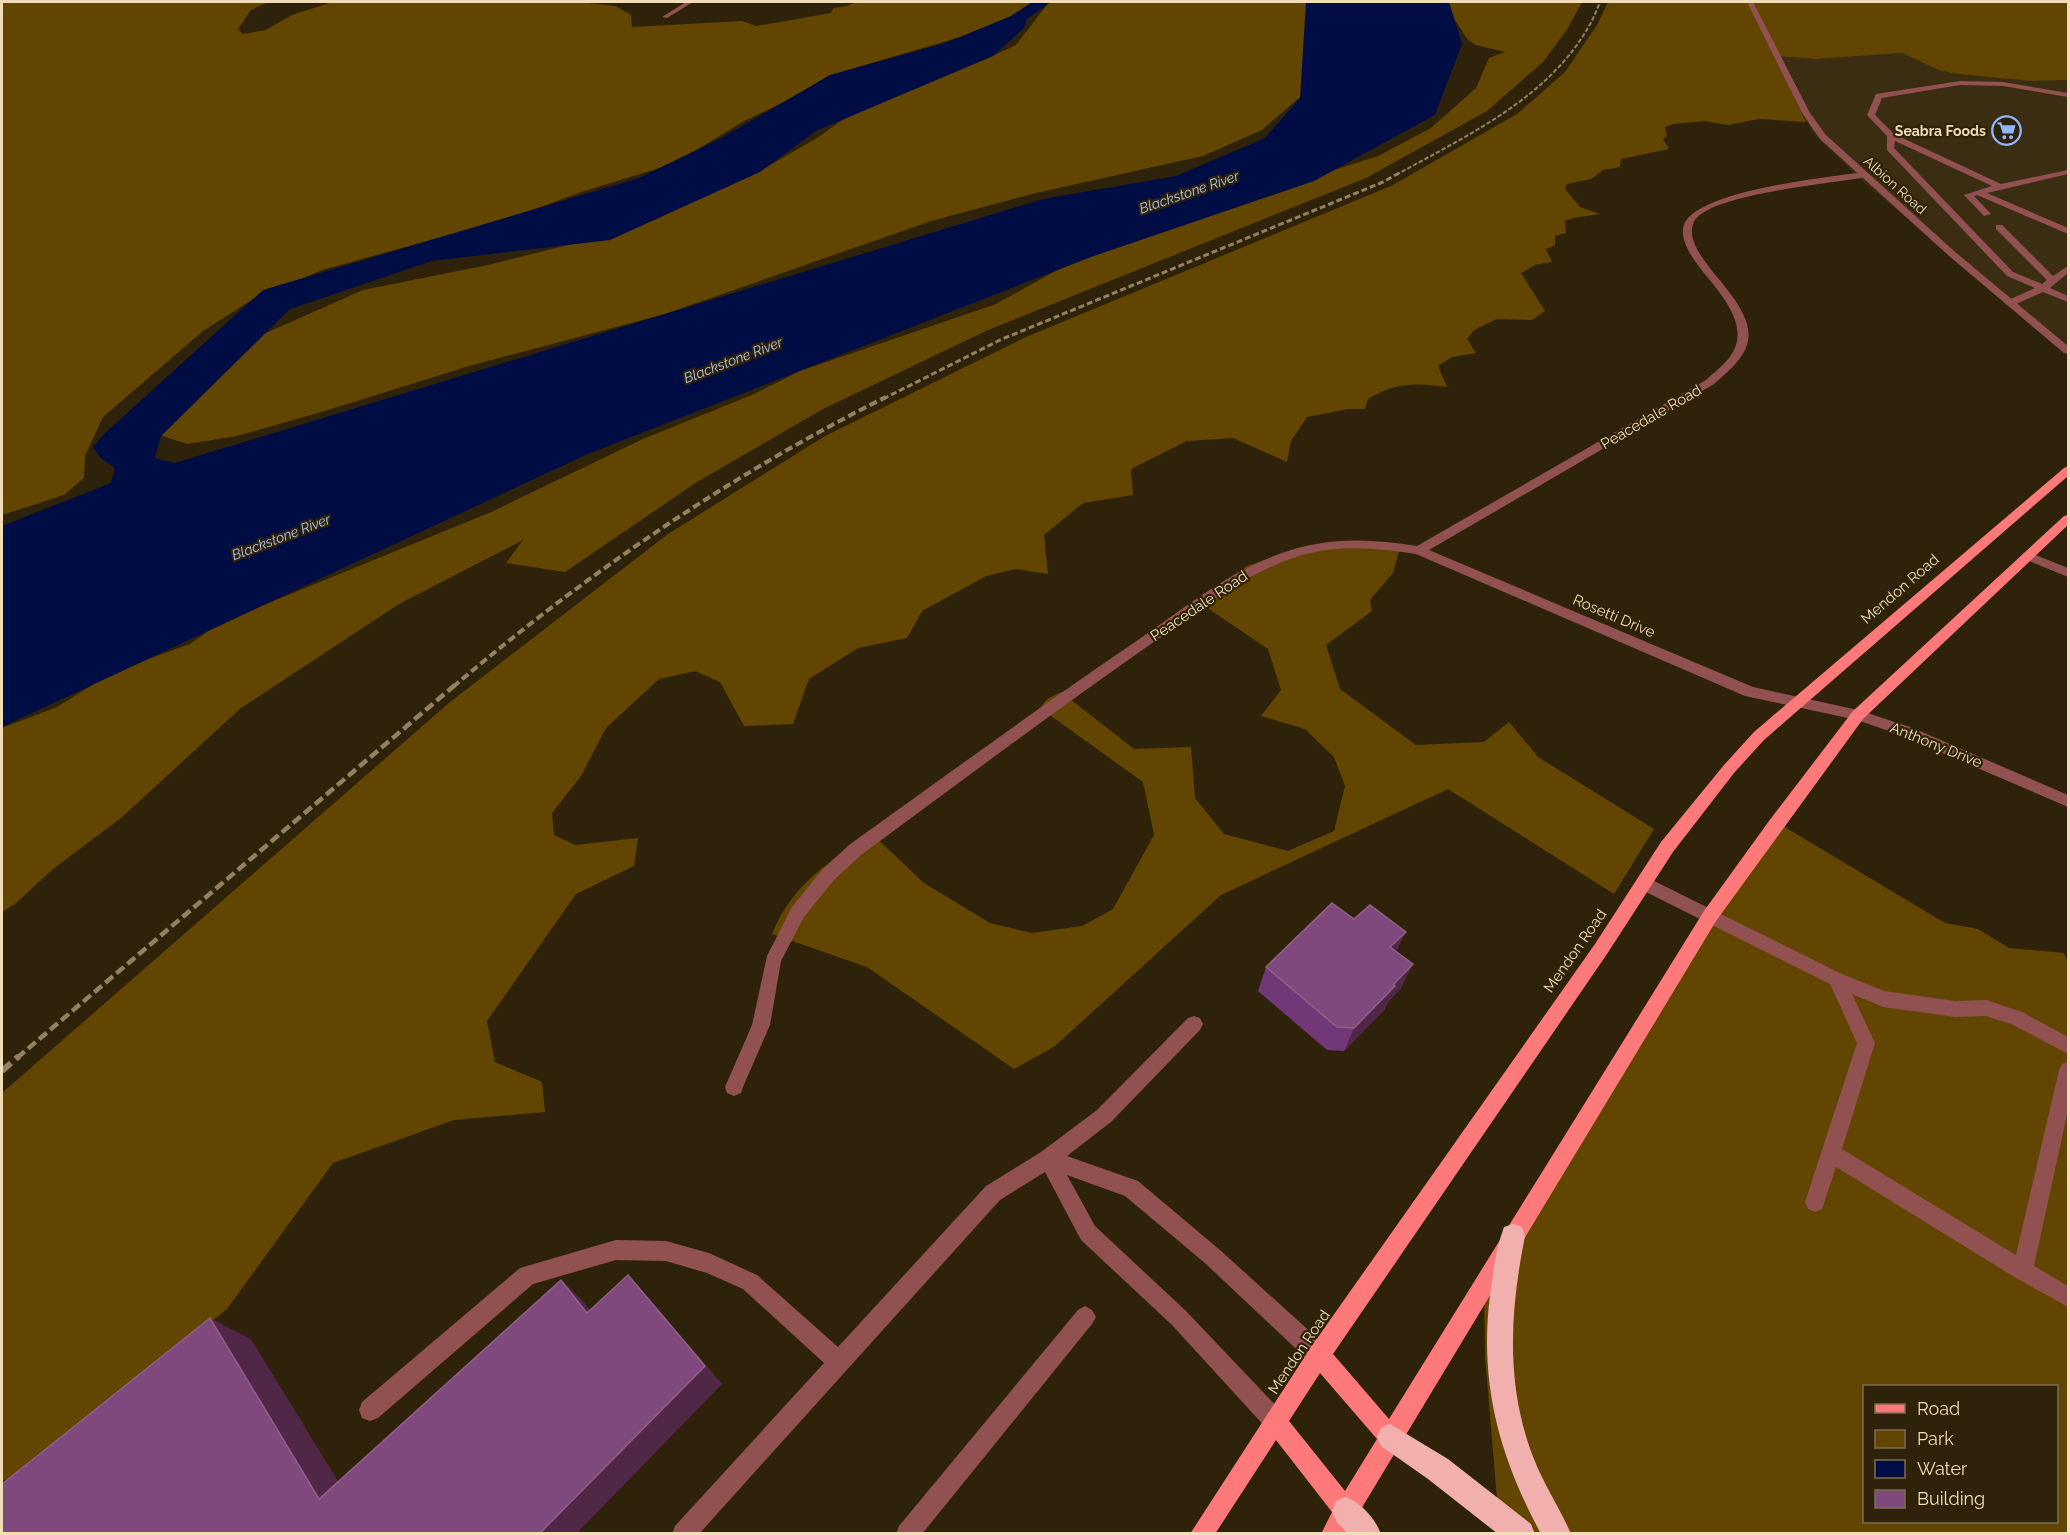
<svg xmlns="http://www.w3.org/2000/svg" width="2070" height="1535" font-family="Raleway,sans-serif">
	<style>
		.built { fill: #3b2d11 }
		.green { fill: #624501; fill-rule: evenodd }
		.water { fill: #000d44 }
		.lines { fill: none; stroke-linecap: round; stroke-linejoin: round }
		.service { fill: #915150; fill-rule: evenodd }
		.minor { fill: #915150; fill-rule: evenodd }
		.tertiary { fill: #915150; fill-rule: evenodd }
		.primary { fill: #fe7a7a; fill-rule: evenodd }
		.motorway { fill: #f1b0ad; fill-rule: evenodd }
		.rail-far4 { stroke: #918062; stroke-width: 2; stroke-dasharray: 4.5 2; stroke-linecap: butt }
		.rail-far3 { stroke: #918062; stroke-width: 3; stroke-dasharray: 6 3; stroke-linecap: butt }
		.rail-far2 { stroke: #918062; stroke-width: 4; stroke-dasharray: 8 4; stroke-linecap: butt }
		.rail-far1 { stroke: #918062; stroke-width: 4.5; stroke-dasharray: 10 4.5; stroke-linecap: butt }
		.rail { stroke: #918062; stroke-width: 6; stroke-dasharray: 12 6; stroke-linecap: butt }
		.wall { fill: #723777 }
		.shaded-wall { fill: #512748 }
		.building { fill: #7f497e; stroke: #916087; stroke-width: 1.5 }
		.labels { text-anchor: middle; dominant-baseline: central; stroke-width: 4.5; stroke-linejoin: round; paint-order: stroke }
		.far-poi-label { font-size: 14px; font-weight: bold; fill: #f2ddb9; stroke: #2f220a; text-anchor: end }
		.far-street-label { font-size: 14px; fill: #f2ddb9; stroke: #2f220a }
		.far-water-label { font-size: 14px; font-style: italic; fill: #afc7f1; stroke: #2f220a }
		.street-label { font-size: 15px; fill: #f2ddb9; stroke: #2f220a }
	</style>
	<rect width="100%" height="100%" fill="#2f220a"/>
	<!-- built -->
	<path class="built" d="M1902 53 1941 71 1958 74 2031 81 2068 80V354L1858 177 1813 133 1774 56 1816 59Z"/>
	<!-- green -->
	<path class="green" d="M2 2H268L251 10 238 29 243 34 266 30 292 15 332 2H580L615 6 631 15 632 27 742 21 756 26 831 13 833 8 847 6 856 2H1038L984 30 858 67 744 121 688 155 666 166 581 192 514 217 322 270 250 301 203 331 103 417 85 456 84 478 64 495 2 515Z
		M1049 2H1313L1307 91 1262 130 1203 156 1036 193 931 221 665 314 469 366 328 410 237 436 187 444 160 435 259 336 363 290 488 265 612 234 765 168 817 138 869 101 907 85 986 59 1016 45Z
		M1443 2H1582L1568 28 1544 61 1487 111 1366 178 988 330 823 409 697 482 565 572 506 563 523 540 399 604 241 708 121 818 53 869 15 904 2 912V728L57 707 115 671 190 644 220 623 491 512 643 439 754 394 800 371 996 304 1086 254 1257 195 1378 156 1431 128 1476 88 1489 58 1505 52 1476 45 1468 40Z
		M1608 2H2068V80L2031 81 1958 74 1941 71 1902 53 1816 59 1775 56 1806 122 1759 119 1728 125 1704 121 1673 124 1665 127 1667 136 1663 139 1669 149 1621 159 1620 167 1603 170 1591 179 1567 184 1565 189 1580 207 1600 214 1573 218 1565 221 1566 233 1555 236V245L1546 249 1552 262 1535 265 1521 273 1545 311 1532 320 1497 319 1474 330 1467 339 1476 353 1452 357 1438 366 1447 387C1415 383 1397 382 1368 399L1365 409H1348L1307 417 1291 441 1287 462 1233 438 1187 441 1131 469 1133 495 1083 503 1044 535 1048 574 1016 569 986 576 922 611 907 638 858 648 809 679 793 724 744 726 720 682 695 671 659 679 606 728 581 776 552 813 554 835 575 845 638 838 634 866 576 894 487 1021 495 1062 542 1082 545 1112 454 1120 333 1163 227 1309 21 1474 2 1481V1093L450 702 668 534 825 436 1026 337 1391 186 1517 114 1565 72 1597 25Z
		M1331 543 1400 548 1393 573 1370 600 1372 611 1326 645 1340 689 1416 745 1484 742 1509 722 1538 757 1654 829 1614 894 1448 789 1221 895 1055 1046 1014 1069 867 967 772 934C793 883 828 864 870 832L924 883 990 923 1032 933 1082 926 1113 909 1154 835 1143 782 1040 708 1047 699 1061 692 1134 749 1191 747 1195 798 1224 834 1288 851 1334 831 1345 786 1334 757 1305 729 1261 716 1281 690 1268 649 1203 605 1200 598 1247 566 1301 547Z
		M1773 820 1945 923 1978 929 2009 948 2064 953 2068 962V1533H1514L1497 1498 1485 1357 1484 1282ZM1864 1386H2056V1522H1864Z"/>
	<!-- water -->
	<path class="water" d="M1032 2H1051L1027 19 1024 28 993 56 816 131 760 172 610 240 432 261 290 309 161 436 155 458 175 463 1043 199 1176 176 1265 138 1300 98 1306 2H1449L1462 44 1435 115 1314 181 1091 257 588 454 2 727V526L111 483 115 468 101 458 93 447 105 433 263 290 639 178 723 137 830 75 945 43 1011 16Z"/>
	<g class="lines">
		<!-- service -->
		<path class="service" d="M1960 81 2003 82 2068 93V97L2003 86 1960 85 1882 98 1875 115 1894 134 2001 184 2068 170V174L1987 193 2068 228V234L1977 195 1974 196 1991 214 1984 216 1964 195 1992 186 1895 141 1894 148 2013 272 2042 284 2047 280 1996 229V225H2002L2053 276 2068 266V273L2050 288 2068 296V302L2043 292 2014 305H2006V301L2035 288 2007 276 1887 150V136L1867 115 1876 94Z
			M1644 876 1842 974 1884 991 1955 1001 1986 1000 2022 1012 2068 1037V1054L2011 1024 1986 1016 1955 1017 1883 1007 1852 994 1875 1043 1842 1149 2016 1255 2059 1070 2062 1064 2068 1062V1110L2034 1266 2068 1286V1307L2016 1278 1836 1167 1822 1209 1815 1212 1808 1209 1805 1202 1857 1043 1830 984 1638 888 1636 883 1638 878Z
			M1194 1016 1200 1018 1203 1024 1200 1030 1111 1122 1067 1156 1138 1181 1220 1250 1327 1347 1330 1355 1327 1363 1319 1366 1311 1363 1206 1264 1125 1196 1067 1175 1095 1226 1186 1311 1284 1414 1287 1422 1284 1430 1276 1433 1268 1430 1172 1325 1081 1240 1045 1172 1000 1200 699 1534H672L675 1526 824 1363 743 1289 707 1273 666 1261 616 1260 533 1284 378 1418 370 1421 362 1418 359 1410 362 1402 520 1268 616 1240 666 1241 709 1253 757 1275 838 1347 986 1186 1041 1152 1097 1110 1188 1018Z
			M1085 1306 1092 1310 1096 1317 1092 1324 922 1534H896L899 1526 1078 1310Z"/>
		<!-- minor -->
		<path class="minor" d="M686 2H693L667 18 662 17Z
			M1864 172 1867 173V177C1837 183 1702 194 1693 224 1681 260 1767 306 1745 350 1738 364 1725 374 1714 384L1429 550 1753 687 1858 710 1913 728 2068 795V807L1903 736 1857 720 1745 696 1416 554C1377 548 1338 544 1299 556 1242 574 1196 613 1148 646 1051 714 956 785 861 855L834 880 804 917 781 961 770 1025 743 1087 741 1093 734 1096 727 1093 725 1087 752 1025 767 956 792 907 822 870 849 845C944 777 1038 708 1135 642 1185 608 1232 568 1291 550 1333 537 1374 539 1417 546L1706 380C1718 369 1734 358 1737 341 1741 321 1725 299 1713 284 1702 270 1681 248 1683 229 1686 191 1832 177 1864 172Z
			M2028 552 2068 568V577L2024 559 2022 556 2024 553Z"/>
		<!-- tertiary -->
		<path class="tertiary" d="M1747 2H1753L1810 113 1826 135 1954 251 2068 346V354L2064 353 1948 255 1820 139 1802 113Z"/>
		<!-- primary -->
		<path class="primary" d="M2068 466V476L1764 740 1734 773 1673 852 1607 954 1333 1354 1389 1419 1704 911 1769 821 1853 711 2064 516 2068 515V525L1863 719 1716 921 1346 1534H1321L1332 1512 1276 1440 1215 1534H1190L1311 1347 1595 944 1661 842 1724 765 1754 732 2064 468ZM1320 1373 1377 1439 1345 1491 1289 1421Z"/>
		<!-- motorway -->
		<path class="motorway" d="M1513 1224 1522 1227 1525 1236C1510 1311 1505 1386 1534 1459 1544 1485 1560 1508 1571 1534H1541C1499 1456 1479 1383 1490 1295 1493 1273 1496 1248 1504 1227Z
			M1390 1424 1448 1459 1531 1524 1535 1534H1498L1428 1479 1381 1446 1377 1437 1381 1428Z
			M1346 1497C1361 1503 1375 1518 1381 1534H1348L1336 1521 1332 1511 1336 1501Z"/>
		<!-- rail-far4 -->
		<path class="rail-far4" d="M1396 175C1464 137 1545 100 1586 31 1592 22 1596 12 1600 2"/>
		<!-- rail-far3 -->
		<path class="rail-far3" d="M883 399 1000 340 1383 182 1399 173"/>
		<!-- rail-far2 -->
		<path class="rail-far2" d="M453 687C583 576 733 473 886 397"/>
		<!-- rail-far1 -->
		<path class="rail-far1" d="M17 1058 455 685"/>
		<!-- rail -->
		<path class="rail" d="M2 1071 19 1056"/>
	</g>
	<!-- wall -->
	<path class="wall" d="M1397 951 1401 988 1388 1002 1384 1010 1344 1051 1327 1050 1258 991 1266 967Z"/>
	<!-- shaded-wall -->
	<path class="shaded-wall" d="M1406 932 1394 956 1390 947Z
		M1413 964 1401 988 1388 1002 1384 1010 1344 1051 1354 1028Z
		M628 1275 722 1384 577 1533H540Z
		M561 1280 584 1302 609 1334 587 1313Z
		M210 1318 251 1339 357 1512 319 1499Z"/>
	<!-- building -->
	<path class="building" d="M1332 903 1354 919 1370 905 1406 932 1390 947 1413 964 1393 985 1395 986 1354 1028 1337 1027 1266 967Z
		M628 1275 705 1366 540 1533H2V1484L210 1318 319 1499 561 1280 587 1313Z"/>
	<!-- icons -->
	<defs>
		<symbol id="supermarket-ring" viewBox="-11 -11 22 22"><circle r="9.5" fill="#2f220a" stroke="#91b8fd" stroke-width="1.5"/><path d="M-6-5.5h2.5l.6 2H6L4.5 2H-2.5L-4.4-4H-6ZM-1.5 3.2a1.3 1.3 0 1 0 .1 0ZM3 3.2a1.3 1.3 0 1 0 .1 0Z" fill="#91b8fd"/></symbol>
	</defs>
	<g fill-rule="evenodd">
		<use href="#supermarket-ring" x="1990" y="114" width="33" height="33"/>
	</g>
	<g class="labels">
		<!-- far-poi labels -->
		<g class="far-poi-label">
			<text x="1986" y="131">Seabra Foods</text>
		</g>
		<!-- far-street labels -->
		<g class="far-street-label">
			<text transform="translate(1895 185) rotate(42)">Albion Road</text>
		</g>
		<!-- far-water labels -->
		<g class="far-water-label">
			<text transform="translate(1189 192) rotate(-19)">Blackstone River</text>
			<text transform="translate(733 360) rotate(-21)">Blackstone River</text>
			<text transform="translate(281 537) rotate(-21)">Blackstone River</text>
		</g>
		<!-- street labels -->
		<g class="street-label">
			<text transform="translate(1651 417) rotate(-30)">Peacedale Road</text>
			<text transform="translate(1900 589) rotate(-41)">Mendon Road</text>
			<text transform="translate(1199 606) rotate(-34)">Peacedale Road</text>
			<text transform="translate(1614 616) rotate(23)">Rosetti Drive</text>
			<text transform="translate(1936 745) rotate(22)">Anthony Drive</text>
			<text transform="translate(1575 951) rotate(-55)">Mendon Road</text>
			<text transform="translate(1299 1352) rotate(-56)">Mendon Road</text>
		</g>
	</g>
	<!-- border -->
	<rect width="2070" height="1535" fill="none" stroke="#f2ddb9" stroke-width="6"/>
	<!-- legend -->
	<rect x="1863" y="1385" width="195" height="138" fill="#2f220a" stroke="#7d6d50" stroke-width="1.5"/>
	<rect x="1875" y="1404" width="30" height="9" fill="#fe7a7a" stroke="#7d6d50" stroke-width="1.5"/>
	<text x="1917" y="1415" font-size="18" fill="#f2ddb9">Road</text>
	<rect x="1875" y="1430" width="30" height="18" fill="#624501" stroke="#7d6d50" stroke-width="1.5"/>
	<text x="1917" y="1445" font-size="18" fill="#f2ddb9">Park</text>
	<rect x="1875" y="1460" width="30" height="18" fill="#000d44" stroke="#7d6d50" stroke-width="1.5"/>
	<text x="1917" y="1475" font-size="18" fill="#f2ddb9">Water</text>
	<rect x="1875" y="1490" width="30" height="18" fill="#7f497e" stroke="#7d6d50" stroke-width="1.5"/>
	<text x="1917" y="1505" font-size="18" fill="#f2ddb9">Building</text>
</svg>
